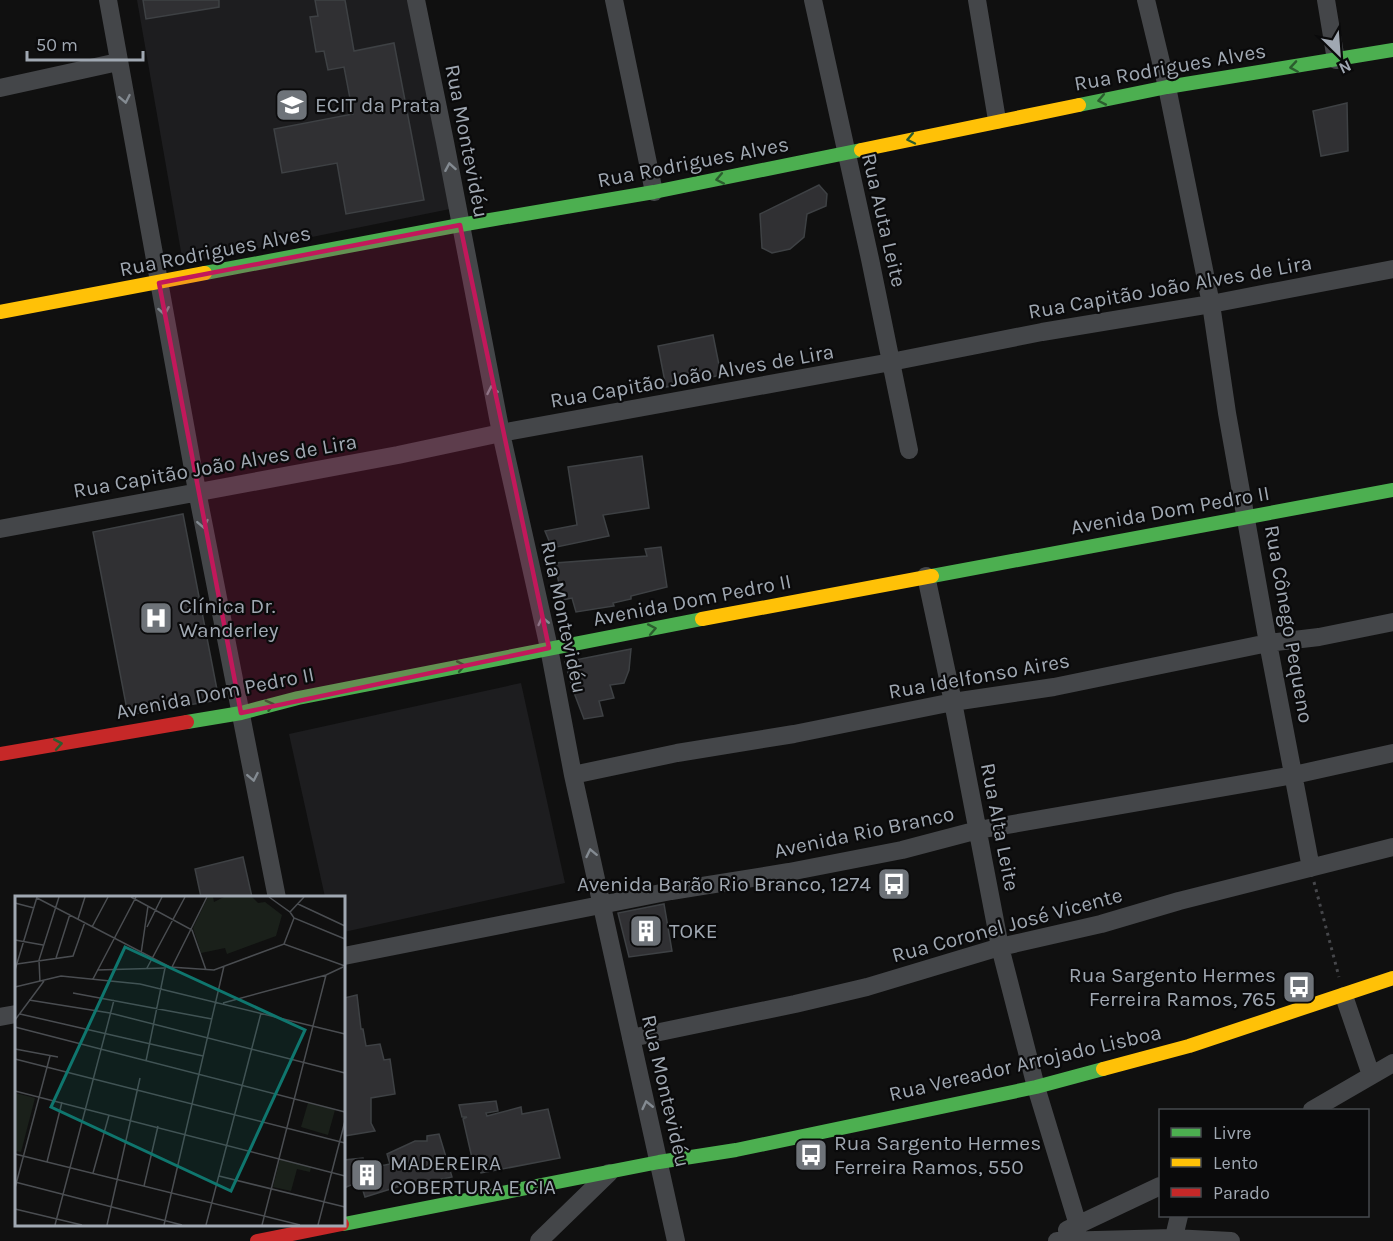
<svg xmlns="http://www.w3.org/2000/svg" width="1393" height="1241" font-family="Karla,sans-serif">
	<style>
		.built { fill: #1d1d1f }
		.building { fill: #303033; stroke: #3e4144; stroke-width: 1.5 }
		.lines { fill: none; stroke-linecap: round; stroke-linejoin: round }
		.path { stroke: #46474b; stroke-width: 3; stroke-dasharray: 3 4.5; stroke-linecap: butt }
		.street { stroke: #444649; stroke-width: 18 }
		.fast { stroke: #4caf50; stroke-width: 14 }
		.slow { stroke: #ffc107; stroke-width: 14 }
		.jam { stroke: #c62828; stroke-width: 14 }
		.oneway { stroke: #2b5c2e }
		.oneway2 { stroke: #848b92 }
		.marked { fill: #c2185b; fill-opacity: 0.2; stroke: #c2185b; stroke-width: 4.5; stroke-linejoin: round }
		.labels { text-anchor: middle; dominant-baseline: central; stroke-width: 4.5; stroke-linejoin: round; paint-order: stroke }
		.street-label { font-size: 21px; fill: #a0a8b2; stroke: #0a0a0b }
		.poi-label { font-size: 21px; fill: #a0a8b2; stroke: #0a0a0b; text-anchor: start }
		.inset-road { fill: none; stroke: #4a4d51; stroke-width: 1.5 }
		.view { fill: #0f766e; fill-opacity: 0.15; stroke: #0f766e; stroke-width: 3 }
		.inset-edge { fill: none; stroke: #a0a8b2; stroke-width: 3 }
	</style>
	<rect width="100%" height="100%" fill="#101010"/>
	<!-- built -->
	<path class="built" d="M137 0H408L450 209 183 263Z
		M521 683 565 883 344 932V898L325 897 289 734Z"/>
	<!-- building -->
	<path class="building" d="M143 0H219V7L146 19Z
		M315 0H345L354 51 394 43 424 200 346 214 337 163 282 173 274 129 353 114 344 67 328 70 324 51 316 52 310 17 318 16Z
		M1347 103 1348 151 1321 156 1313 111Z
		M819 185 827 194 826 206 807 214 804 237 790 249 772 253 762 248 760 214Z
		M713 335 721 375 666 387 658 346Z
		M642 456 649 508 603 515 609 536 552 548 545 531 577 525 568 467Z
		M183 514 219 700 128 715 93 532Z
		M661 547 667 587 631 596V599L613 603 614 606 576 612 572 598 562 600 555 563 647 556 645 549Z
		M631 649 629 670 624 683 610 685 614 698 599 701 603 716 584 719 573 690 565 662Z
		M243 857 252 897H201L195 869Z
		M664 904 672 951 629 957 618 913Z
		M357 995 361 1029H363L366 1046 380 1044 384 1060 390 1059 395 1094 371 1098V1123L375 1131 344 1136V998Z
		M496 1101 498 1111 486 1113 487 1116 521 1107 522 1114 548 1109 560 1158 481 1173 477 1158H472L463 1119 467 1117H462L459 1105Z
		M439 1134 452 1177 413 1186V1182L365 1197 360 1181 344 1188V1160L363 1158 366 1169 390 1164 387 1154 415 1141H427V1136Z"/>
	<g class="lines">
		<!-- path -->
		<path class="path" d="M1314 882 1339 977"/>
		<!-- street -->
		<path class="street" d="M108 0 197 491 277 898
			M416 0 445 142 501 433 549 648 573 775 676 1241
			M614 0 654 192
			M813 0 870 259 909 450
			M977 0 997 120
			M1146 0 1167 87 1211 304 1227 413 1268 643 1311 868
			M1326 0 1336 60
			M0 88 118 62
			M0 529 398 455 501 433 891 362 1042 332 1211 304 1393 269
			M926 576 953 702 1000 947 1036 1087 1078 1225
			M573 775 677 753 794 734 953 702 1054 687 1268 643 1319 637 1393 622
			M344 956 671 891 789 872 902 850 978 830 1294 775 1393 753
			M1344 996 1371 1075
			M0 1017 16 1014
			M631 1038 795 1004 867 987 1000 947 1101 924 1179 901 1393 847
			M1312 1110 1393 1063
			M1067 1230 1160 1186
			M539 1241 609 1173
			M1057 1241 1173 1238 1231 1241
			M1173 1241 1179 1216"/>
		<!-- fast -->
		<path class="fast" d="M1079 105 1167 87 1393 50
			M205 273 460 225 654 192 861 150
			M932 576 1393 490
			M187 722 241 713 298 698 702 619
			M344 1224 659 1162 736 1150 1036 1087 1103 1069"/>
		<!-- slow -->
		<path class="slow" d="M861 150 1079 105
			M0 312 205 273
			M702 619 932 576
			M1103 1069 1189 1046 1393 978"/>
		<!-- jam -->
		<path class="jam" d="M0 754 187 722
			M257 1241 342 1224"/>
	</g>
	<!-- one-way arrows -->
	<defs><path id="oneway-chevron" d="M-2-3.5L2.5 0L-2 3.5" fill="none" stroke-width="1.6" stroke-linecap="round" stroke-linejoin="round" transform="scale(1.5)"/></defs>
	<g class="oneway">
		<use href="#oneway-chevron" transform="translate(1294 67) rotate(171)"/>
		<use href="#oneway-chevron" transform="translate(1102 100) rotate(169)"/>
		<use href="#oneway-chevron" transform="translate(911 139) rotate(168)"/>
		<use href="#oneway-chevron" transform="translate(720 179) rotate(169)"/>
		<use href="#oneway-chevron" transform="translate(652 629) rotate(-11)"/>
		<use href="#oneway-chevron" transform="translate(461 666) rotate(-11)"/>
		<use href="#oneway-chevron" transform="translate(270 705) rotate(-15)"/>
		<use href="#oneway-chevron" transform="translate(58 744) rotate(-10)"/>
	</g>
	<g class="oneway2">
		<use href="#oneway-chevron" transform="translate(125 99) rotate(79)"/>
		<use href="#oneway-chevron" transform="translate(450 167) rotate(-100)"/>
		<use href="#oneway-chevron" transform="translate(164 311) rotate(80)"/>
		<use href="#oneway-chevron" transform="translate(492 390) rotate(-101)"/>
		<use href="#oneway-chevron" transform="translate(203 524) rotate(79)"/>
		<use href="#oneway-chevron" transform="translate(543 621) rotate(-103)"/>
		<use href="#oneway-chevron" transform="translate(253 777) rotate(79)"/>
		<use href="#oneway-chevron" transform="translate(591 853) rotate(-102)"/>
		<use href="#oneway-chevron" transform="translate(647 1105) rotate(-103)"/>
	</g>
	<!-- marked area -->
	<path class="marked" d="M460 225 549 648 241 713 159 283Z"/>
	<!-- icons -->
	<defs>
		<symbol id="school-square" viewBox="-11 -11 22 22"><rect x="-9" y="-9" width="18" height="18" rx="4" fill="#6e7379" stroke="#0a0a0b"/><path d="M0-5L7-2L0 1L-7-2ZM-4 1L0 2.5L4 1V4Q0 6-4 4Z" fill="#fff"/></symbol>
		<symbol id="hospital-square" viewBox="-11 -11 22 22"><rect x="-9" y="-9" width="18" height="18" rx="4" fill="#6e7379" stroke="#0a0a0b"/><path d="M-5-5h3v3.5h4V-5h3V5h-3V1.5h-4V5h-3Z" fill="#fff"/></symbol>
		<symbol id="bus-square" viewBox="-11 -11 22 22"><rect x="-9" y="-9" width="18" height="18" rx="4" fill="#6e7379" stroke="#0a0a0b"/><path d="M-5-6H5V4H4V6H2V4H-2V6H-4V4H-5ZM-3.5-4V0h7V-4ZM-3.5 1.2v1.5H-2V1.2ZM2 1.2v1.5H3.5V1.2Z" fill="#fff"/></symbol>
		<symbol id="building-square" viewBox="-11 -11 22 22"><rect x="-9" y="-9" width="18" height="18" rx="4" fill="#6e7379" stroke="#0a0a0b"/><path d="M-4-6H4V6H1V3H-1V6H-4ZM-2.5-4.3h1.7v1.8h-1.7ZM.8-4.3h1.7v1.8H.8ZM-2.5-1h1.7V.8h-1.7ZM.8-1h1.7V.8H.8Z" fill="#fff"/></symbol>
	</defs>
	<g fill-rule="evenodd">
		<use href="#school-square" x="273" y="86" width="38" height="38"/>
		<use href="#hospital-square" x="137" y="599" width="38" height="38"/>
		<use href="#bus-square" x="875" y="865" width="38" height="38"/>
		<use href="#building-square" x="627" y="912" width="38" height="38"/>
		<use href="#bus-square" x="1280" y="968" width="38" height="38"/>
		<use href="#bus-square" x="792" y="1136" width="38" height="38"/>
		<use href="#building-square" x="348" y="1156" width="38" height="38"/>
	</g>
	<g class="labels">
		<!-- street labels -->
		<g class="street-label">
			<text transform="translate(1170 67) rotate(-10)">Rua Rodrigues Alves</text>
			<text transform="translate(467 141) rotate(79)">Rua Montevidéu</text>
			<text transform="translate(693 162) rotate(-11)">Rua Rodrigues Alves</text>
			<text transform="translate(884 220) rotate(77)">Rua Auta Leite</text>
			<text transform="translate(215 251) rotate(-11)">Rua Rodrigues Alves</text>
			<text transform="translate(1170 287) rotate(-10)">Rua Capitão João Alves de Lira</text>
			<text transform="translate(692 376) rotate(-10)">Rua Capitão João Alves de Lira</text>
			<text transform="translate(215 466) rotate(-10)">Rua Capitão João Alves de Lira</text>
			<text transform="translate(1170 510) rotate(-10)">Avenida Dom Pedro II</text>
			<text transform="translate(692 600) rotate(-11)">Avenida Dom Pedro II</text>
			<text transform="translate(564 617) rotate(78)">Rua Montevidéu</text>
			<text transform="translate(1289 624) rotate(80)">Rua Cônego Pequeno</text>
			<text transform="translate(979 676) rotate(-10)">Rua Idelfonso Aires</text>
			<text transform="translate(215 693) rotate(-11)">Avenida Dom Pedro II</text>
			<text transform="translate(1000 827) rotate(79)">Rua Alta Leite</text>
			<text transform="translate(864 832) rotate(-12)">Avenida Rio Branco</text>
			<text transform="translate(1007 925) rotate(-15)">Rua Coronel José Vicente</text>
			<text transform="translate(1025 1063) rotate(-13)">Rua Vereador Arrojado Lisboa</text>
			<text transform="translate(666 1091) rotate(77)">Rua Montevidéu</text>
		</g>
		<!-- poi labels -->
		<g class="poi-label">
			<text x="315" y="105">ECIT da Prata</text>
			<text x="179" y="606">Clínica Dr.<tspan x="179" dy="24">Wanderley</tspan></text>
			<text x="871" y="884" text-anchor="end">Avenida Barão Rio Branco, 1274</text>
			<text x="669" y="931">TOKE</text>
			<text x="1276" y="975" text-anchor="end">Rua Sargento Hermes<tspan x="1276" dy="24">Ferreira Ramos, 765</tspan></text>
			<text x="834" y="1143">Rua Sargento Hermes<tspan x="834" dy="24">Ferreira Ramos, 550</tspan></text>
			<text x="390" y="1163">MADEREIRA<tspan x="390" dy="24">COBERTURA E CIA</tspan></text>
		</g>
	</g>
	<!-- overview -->
	<g transform="translate(15 896)">
		<rect width="330" height="330" fill="#101010"/>
		<path d="M193 1H198L199 6 209 1H237L243 7 250 6 267 19 261 40 212 58 210 52 186 57 178 32ZM0 197 20 202 6 256 0 255ZM293 207 320 214 313 239 286 231ZM265 263 296 271 295 276 282 273 276 295 258 291Z" fill="#1a201a"/>
		<path class="inset-road" d="M116 1 177 34 191 74M254 1 275 16 289 1M22 2 155 71 199 74 269 48 330 70M0 7 19 12M283 8 330 30M275 16 279 22 330 43M63 23 70 1M77 31 93 1M132 31 147 1M0 44 28 49M269 48 279 22M126 58 133 10M41 62 55 18M2 68 58 60 70 26M157 71 192 1M132 72 170 1M0 74 22 1M82 74 151 72M78 83 121 1M25 86 24 64 44 1M0 91 46 80 125 88 330 138M58 97 197 123M14 104 95 117 330 177M208 107 311 79 328 71M5 118 188 160M0 124 29 85M0 131 330 216M0 153 43 161M0 163 330 247M131 165 150 72M0 195 330 280M0 258 285 329M32 266 47 206M78 277 94 219M204 280 330 311M0 286 167 329M129 290 143 230M0 292 35 160M0 313 67 329M40 329 99 104M92 329 125 182M149 329 209 70M191 329 246 117M247 329 311 79M303 329 330 225"/>
		<path class="view" d="M110 51 290 134 216 295 36 211Z"/>
		<rect width="330" height="330" class="inset-edge"/>
	</g>
	<!-- legend -->
	<rect x="1159" y="1109" width="210" height="108" fill="#0a0a0b" stroke="#46494e" stroke-width="1.5"/>
	<rect x="1171" y="1128" width="30" height="9" fill="#4caf50" stroke="#46494e" stroke-width="1.5"/>
	<text x="1213" y="1139" font-size="18" fill="#a0a8b2">Livre</text>
	<rect x="1171" y="1158" width="30" height="9" fill="#ffc107" stroke="#46494e" stroke-width="1.5"/>
	<text x="1213" y="1169" font-size="18" fill="#a0a8b2">Lento</text>
	<rect x="1171" y="1188" width="30" height="9" fill="#c62828" stroke="#46494e" stroke-width="1.5"/>
	<text x="1213" y="1199" font-size="18" fill="#a0a8b2">Parado</text>
	<!-- north arrow -->
	<g transform="translate(1339 54) rotate(155)" stroke="#0a0a0b" stroke-width="4.5" paint-order="stroke">
	<path d="M0-4.5L10 22L0 15L-10 22Z" fill="#a0a8b2"/>
	<text y="-9" font-size="16" font-weight="bold" text-anchor="middle" fill="#a0a8b2">N</text>
	</g>
	<!-- scale -->
	<path d="M27 51v9h116v-9" fill="none" stroke="#a0a8b2" stroke-width="3"/>
	<text x="36" y="51" font-size="18" fill="#a0a8b2" stroke="#0a0a0b" stroke-width="4.5" paint-order="stroke">50 m</text>
</svg>
